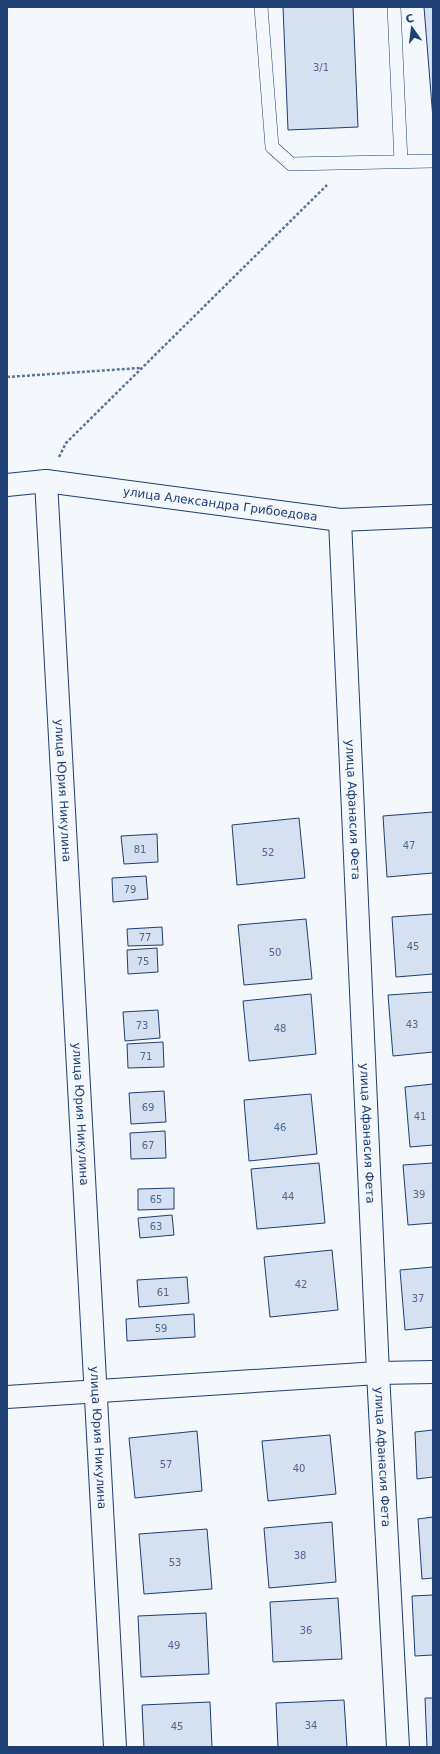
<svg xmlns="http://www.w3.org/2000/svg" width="440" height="1754" font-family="'DejaVu Sans',sans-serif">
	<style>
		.building { fill: #d5e0f0; stroke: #1d3f73 }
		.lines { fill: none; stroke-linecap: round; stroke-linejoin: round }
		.lane-casing { stroke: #1d3f73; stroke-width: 14 }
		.street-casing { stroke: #1d3f73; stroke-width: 24 }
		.path { stroke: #5e769c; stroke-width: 2.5; stroke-dasharray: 3 2; stroke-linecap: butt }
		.lane { stroke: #f4f7fb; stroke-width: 13 }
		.street { stroke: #f4f7fb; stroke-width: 22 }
		.labels { text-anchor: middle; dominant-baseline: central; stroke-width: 3; stroke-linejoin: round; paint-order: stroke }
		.number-label { font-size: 10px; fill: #4b6792 }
		.street-label { font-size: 12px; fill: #1d3f73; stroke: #f4f7fb }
	</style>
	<rect width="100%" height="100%" fill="#f4f7fb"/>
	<!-- building -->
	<path class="building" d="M283 7H353L358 127 288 130Z
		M424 7H433V119Z
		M433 812V873L387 877 383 816Z
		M299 818 305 878 237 885 232 825Z
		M157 834 158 862 124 864 121 836Z
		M146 876 148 899 113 902 112 878Z
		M433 914V974L396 977 392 917Z
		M306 919 312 979 244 985 238 925Z
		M162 927 163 945 128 946 127 929Z
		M157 948 158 972 128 974 127 950Z
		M433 992V1052L393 1056 388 995Z
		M311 994 316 1054 249 1061 243 1001Z
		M158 1010 160 1038 125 1041 123 1012Z
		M163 1042 164 1067 128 1068 127 1044Z
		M433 1084V1145L410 1147 405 1087Z
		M164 1091 166 1122 131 1124 129 1093Z
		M311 1094 317 1154 249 1161 244 1100Z
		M165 1131 166 1158 131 1159 130 1133Z
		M319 1163 325 1223 257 1229 251 1169Z
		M433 1163V1223L408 1225 403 1165Z
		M174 1188V1209L138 1210V1189Z
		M172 1215 174 1235 140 1238 138 1218Z
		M332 1250 338 1310 270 1317 264 1257Z
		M433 1267V1327L405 1330 400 1270Z
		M187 1277 189 1303 139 1307 137 1280Z
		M194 1314 195 1337 127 1341 126 1319Z
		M433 1430V1477L417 1479 415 1432Z
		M197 1431 202 1491 135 1498 129 1438Z
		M330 1435 336 1494 268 1501 262 1441Z
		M433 1517V1578L422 1579 418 1519Z
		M332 1522 336 1582 269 1588 264 1528Z
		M207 1529 212 1589 144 1594 139 1534Z
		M433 1595V1655L415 1656 412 1596Z
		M338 1598 342 1659 273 1662 270 1602Z
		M206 1613 209 1674 141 1677 138 1616Z
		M425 1698H433V1747H427Z
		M344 1700 347 1747H278L276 1703Z
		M210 1702 212 1747H144L142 1705Z"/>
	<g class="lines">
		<defs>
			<path id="lane" d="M261 7 272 147 291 164 433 161
				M394 7 401 162"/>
			<g id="street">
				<path id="s1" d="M46 481 115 1747"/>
				<path id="s2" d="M7 485 46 481 340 520 433 516"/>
				<path id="s3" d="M340 520 378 1373 398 1747"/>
				<path d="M7 1397 378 1373 433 1372"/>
			</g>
		</defs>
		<!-- lane casing -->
		<use href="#lane" class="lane-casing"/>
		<!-- street casing -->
		<use href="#street" class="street-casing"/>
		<!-- path -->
		<path class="path" d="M7 377 140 368
			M59 457 66 443 327 185"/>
		<!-- lane -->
		<use href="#lane" class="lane"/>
		<!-- street -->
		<use href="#street" class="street"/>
	</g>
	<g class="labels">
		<!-- number labels -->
		<g class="number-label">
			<text x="321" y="67">3/1</text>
			<text x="409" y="845">47</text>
			<text x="140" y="849">81</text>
			<text x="268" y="852">52</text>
			<text x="130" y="889">79</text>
			<text x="145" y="937">77</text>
			<text x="413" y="946">45</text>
			<text x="275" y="952">50</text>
			<text x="143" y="961">75</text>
			<text x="412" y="1024">43</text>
			<text x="142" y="1025">73</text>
			<text x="280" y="1028">48</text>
			<text x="146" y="1056">71</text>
			<text x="148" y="1107">69</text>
			<text x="420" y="1116">41</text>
			<text x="280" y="1127">46</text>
			<text x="148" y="1145">67</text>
			<text x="419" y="1194">39</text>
			<text x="288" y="1196">44</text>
			<text x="156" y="1199">65</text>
			<text x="156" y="1226">63</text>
			<text x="301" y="1284">42</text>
			<text x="163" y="1292">61</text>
			<text x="418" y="1298">37</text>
			<text x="161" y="1328">59</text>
			<text x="166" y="1464">57</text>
			<text x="299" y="1468">40</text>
			<text x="300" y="1555">38</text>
			<text x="175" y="1562">53</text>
			<text x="306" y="1630">36</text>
			<text x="174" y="1645">49</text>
			<text x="311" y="1725">34</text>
			<text x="177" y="1726">45</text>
		</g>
		<!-- street labels -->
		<g class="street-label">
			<text stroke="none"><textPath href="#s2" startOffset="215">улица Александра Грибоедова</textPath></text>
			<text stroke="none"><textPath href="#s1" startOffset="310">улица Юрия Никулина</textPath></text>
			<text stroke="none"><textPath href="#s3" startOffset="290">улица Афанасия Фета</textPath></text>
			<text stroke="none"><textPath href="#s1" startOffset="634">улица Юрия Никулина</textPath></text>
			<text stroke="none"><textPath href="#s3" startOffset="614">улица Афанасия Фета</textPath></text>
			<text stroke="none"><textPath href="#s1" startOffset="958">улица Юрия Никулина</textPath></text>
			<text stroke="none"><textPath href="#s3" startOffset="938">улица Афанасия Фета</textPath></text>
		</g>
	</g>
	<!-- border -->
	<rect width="440" height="1754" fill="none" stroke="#1d3f73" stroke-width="16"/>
	<!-- north arrow -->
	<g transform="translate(412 28) rotate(346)" stroke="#f4f7fb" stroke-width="3" paint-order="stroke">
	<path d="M0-3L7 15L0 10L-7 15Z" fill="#1d3f73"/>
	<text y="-6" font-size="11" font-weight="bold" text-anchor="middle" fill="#1d3f73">С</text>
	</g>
</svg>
